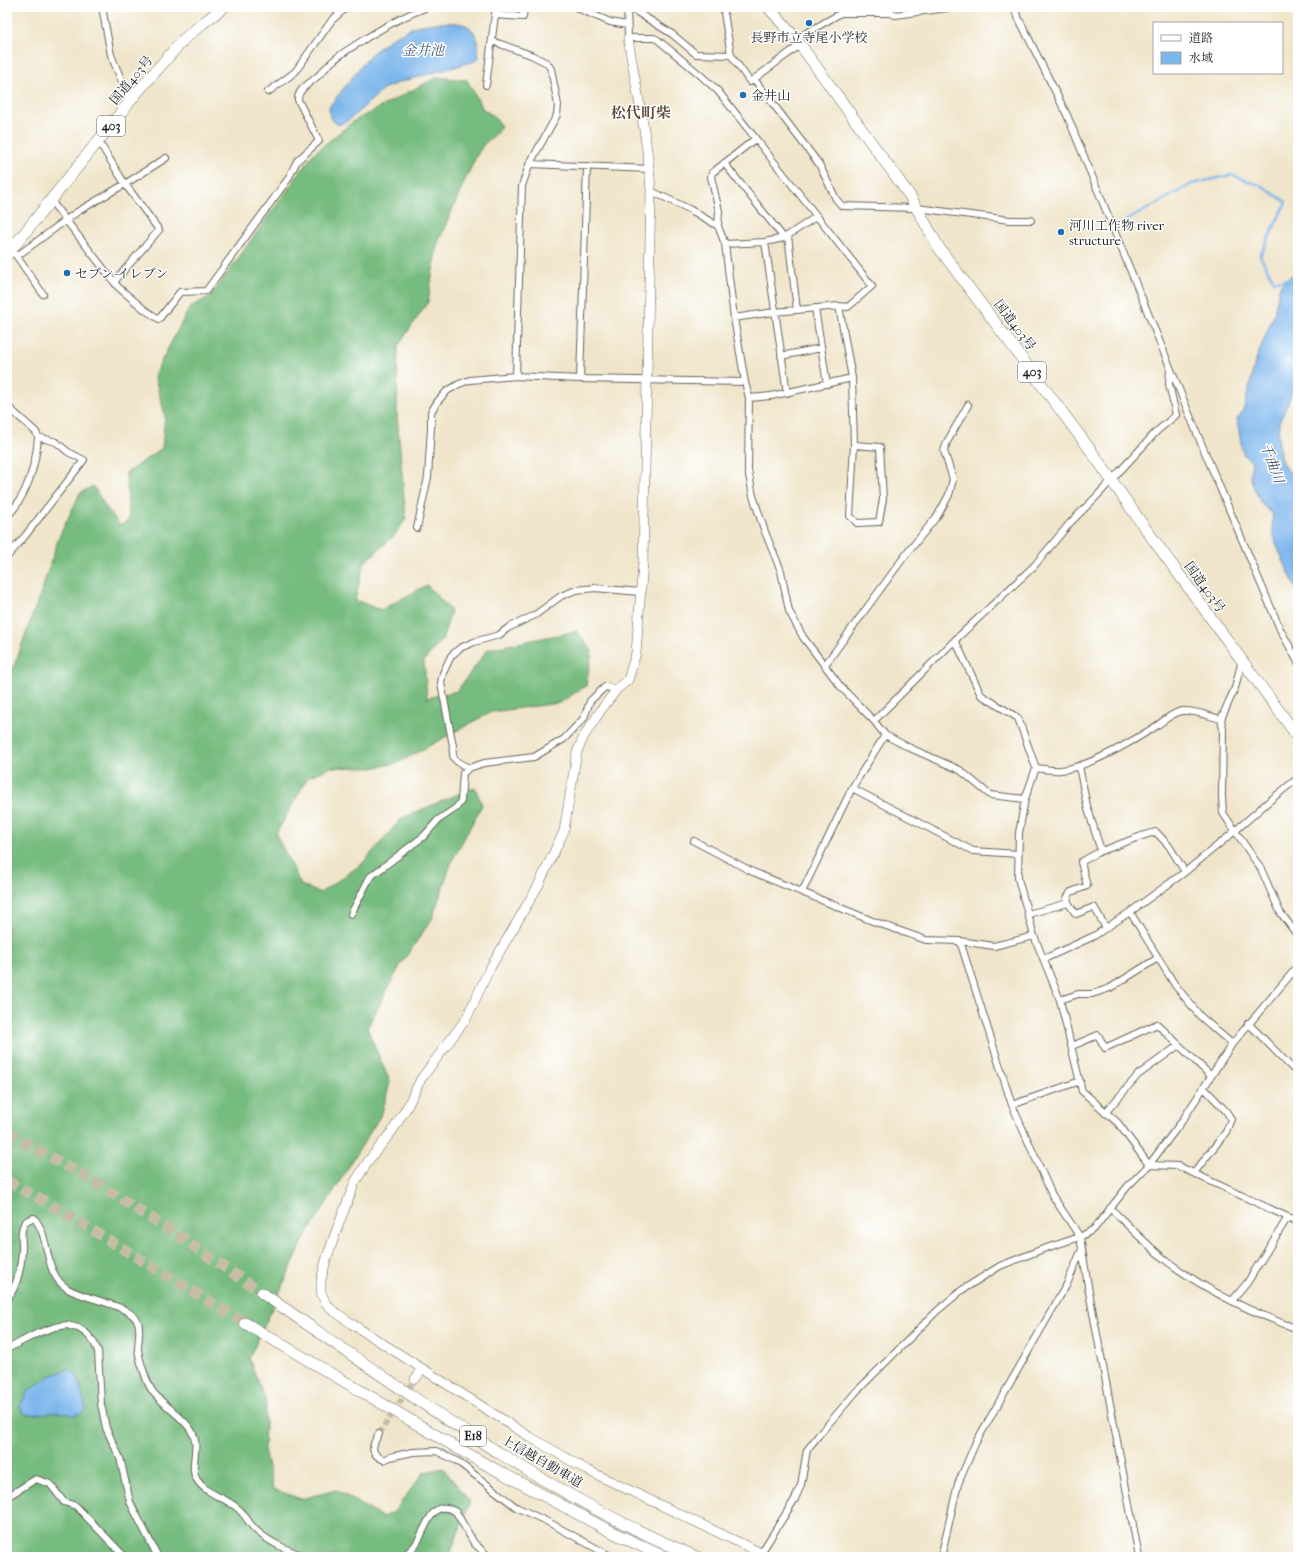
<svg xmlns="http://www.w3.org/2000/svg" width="1305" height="1564" font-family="'IM FELL French Canon','Noto Serif JP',serif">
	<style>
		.forest { fill: #76bb7f; stroke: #496c4e }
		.water { fill: #7bb6ec; stroke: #4c6984 }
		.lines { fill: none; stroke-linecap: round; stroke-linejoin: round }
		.stream { stroke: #7bb6ec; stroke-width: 2.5 }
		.street-tunnel { stroke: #c6bda7; stroke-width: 6; stroke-dasharray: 6 3; stroke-linecap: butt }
		.highway-tunnel { stroke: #c6bda7; stroke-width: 11; stroke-dasharray: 11 5.5; stroke-linecap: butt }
		.street-casing { stroke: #666259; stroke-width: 8 }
		.secondary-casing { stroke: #666259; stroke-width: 10 }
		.highway-casing { stroke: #666259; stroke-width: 12 }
		.street { stroke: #fff; stroke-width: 6 }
		.secondary { stroke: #fff; stroke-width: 9 }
		.highway { stroke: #fff; stroke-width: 11 }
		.poi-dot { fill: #1f6fb2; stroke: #fff; stroke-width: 1.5 }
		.labels { text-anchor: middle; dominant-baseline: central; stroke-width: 3; stroke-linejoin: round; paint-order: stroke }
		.shield { fill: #fff; stroke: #606060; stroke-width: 1 }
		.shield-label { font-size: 12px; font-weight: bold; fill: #1c1c1c }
		.poi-label { font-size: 13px; fill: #1c1c1c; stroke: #fff; text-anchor: start }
		.street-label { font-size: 13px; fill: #1c1c1c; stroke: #fff }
		.water-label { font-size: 14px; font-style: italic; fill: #425a6f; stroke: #fff }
		.quarter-label { font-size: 15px; font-weight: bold; fill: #614b37; stroke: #fff }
	</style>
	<rect width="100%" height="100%" fill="#fff"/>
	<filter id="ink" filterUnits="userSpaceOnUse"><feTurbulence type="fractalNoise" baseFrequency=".025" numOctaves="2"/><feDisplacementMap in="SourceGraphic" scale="8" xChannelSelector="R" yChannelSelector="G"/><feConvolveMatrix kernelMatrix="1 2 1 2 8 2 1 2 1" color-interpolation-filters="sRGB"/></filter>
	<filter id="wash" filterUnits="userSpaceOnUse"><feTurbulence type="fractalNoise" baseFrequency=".012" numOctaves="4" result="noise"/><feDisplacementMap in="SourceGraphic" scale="16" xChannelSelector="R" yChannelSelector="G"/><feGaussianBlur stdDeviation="0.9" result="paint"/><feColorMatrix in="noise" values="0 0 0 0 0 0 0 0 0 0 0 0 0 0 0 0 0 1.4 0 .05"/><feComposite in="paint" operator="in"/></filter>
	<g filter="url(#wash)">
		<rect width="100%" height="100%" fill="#f0e5ca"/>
		<!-- forest -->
		<path class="forest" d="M437 77 467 80 483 109 495 117 501 126 496 134 484 144 478 153 466 178 437 245 428 302 398 346 397 415 406 519 393 537 364 563 355 600 381 610 427 585 451 611 443 638 424 661 427 698 457 691 488 649 577 631 592 651 586 686 559 703 491 712 398 763 371 768 332 767 308 777 276 834 301 885 320 893 362 864 402 818 475 787 482 805 452 861 432 919 401 964 367 1028 390 1082 382 1113 303 1241 249 1359 266 1402 264 1449 273 1489 301 1499 336 1490 382 1517 394 1512 424 1472 443 1468 470 1502 451 1552 459 1557H7V685L41 592 59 537 80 493 93 486 107 509 120 525 129 521 126 473 162 448 165 415 154 375 190 307 211 296 314 153 354 121Z"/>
		<!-- water -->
		<path class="water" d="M435 23C447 23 466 20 474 32 478 38 478 51 479 58L476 61 400 82 385 88 349 120 338 125 330 118 329 107 370 55 393 37 416 26Z
			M1298 270V380L1279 423 1278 435 1280 456 1283 465 1291 474 1293 487 1298 496V594C1290 570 1268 540 1273 514L1262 505 1253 486 1250 475 1252 462 1244 455 1242 449 1237 419 1241 414 1245 405 1255 362 1274 314 1280 285Z
			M69 1369 77 1375 86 1409 82 1413 73 1415 59 1412 28 1415 23 1413 20 1406 28 1391 50 1376Z"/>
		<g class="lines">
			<!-- stream -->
			<path class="stream" d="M1126 221 1192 184 1231 175 1262 186 1286 202 1260 256 1274 281 1289 279"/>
		</g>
	</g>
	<g filter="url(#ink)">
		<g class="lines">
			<!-- street-tunnel -->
			<path class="street-tunnel" d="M379 1434 415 1379"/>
			<!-- highway-tunnel -->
			<path class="highway-tunnel" d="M7 1133 84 1175 176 1234 262 1293
				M7 1181 46 1202 245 1323"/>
			<defs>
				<path id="street" d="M102 7 111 55 130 101
					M575 7 610 22 627 25
					M627 7 628 38H654L658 40 698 73 718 91 872 286 848 307 839 306 774 312 734 318
					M629 7 672 34 696 54 731 55
					M723 7 731 55 750 82 800 45
					M1013 7 1067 115 1201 443 1280 629 1298 662
					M891 13 895 15 955 7
					M495 15 523 17 524 7
					M796 39 841 13H891V7
					M492 41 531 55 547 63 551 69 558 105 557 115 529 165 522 186 516 376
					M754 79 819 164 836 199 842 206 917 208 1010 220H1031
					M486 85 496 7
					M268 92 295 72 332 20 347 7
					M755 139 712 173 711 177 719 211 718 226 725 244 734 318 745 382 749 398 748 470 753 496 765 532 781 571 789 611 803 637 841 687 874 721 885 735 910 748 960 770 990 795 1025 799
					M99 142 125 184 159 230 114 282
					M724 163 784 238
					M530 164 650 169
					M651 191 689 209 718 226
					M51 201 118 287 145 310 159 319 180 292 206 291 288 179 297 161 319 141 298 100C297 89 312 82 319 75 324 70 329 64 334 60 342 53 351 48 360 42 382 28 404 15 428 7
					M788 236 797 310
					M765 242 787 393
					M725 244 765 242 784 238 817 216
					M15 254 43 294
					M17 256 77 212 125 184 166 158
					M839 306 852 378
					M815 308 827 384
					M781 356 821 348
					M580 379 587 166
					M749 398 771 396 852 378 854 445 850 516 857 523 879 522 883 499 880 447 854 445
					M7 406 36 432 38 437 56 442 68 452 84 460 25 536 7 557
					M7 517C27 496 36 465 38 437
					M417 528 428 477 431 427V412L438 401 447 391 459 384 470 380 516 376 580 379 745 382
					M955 640 981 695 1018 718 1036 768
					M1242 660 1235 688 1221 719 1223 729 1222 796 1223 813 1261 869 1280 912 1298 936
					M825 665 904 557 938 515 949 495 953 479 944 451 947 442 968 405
					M1221 719C1209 716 1194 710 1182 711 1169 714 1161 724 1150 730 1126 745 1089 767 1061 770 1053 771 1044 769 1036 768L1025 799 1019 833 1018 879 1028 914 1034 936 1060 1000 1082 1091 1118 1123 1149 1165 1178 1166 1294 1220H1298
					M874 721 955 640 1034 566 1070 523 1096 497 1157 431 1176 415 1169 384 1170 368
					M1079 766 1087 806 1101 851C1120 845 1137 836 1156 832L1169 846 1185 872
					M469 768C457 762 451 761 453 746L441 683 443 673 451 656 460 648 474 642 499 635 508 628 535 615 561 596 576 590 595 588 640 592
					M852 788 973 851 1018 854
					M694 841 753 872 875 922 926 940 960 941 994 946 1034 936
					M1101 851 1081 862 1087 886 1071 892 1067 898 1069 904 1076 914 1094 907 1106 928
					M802 892 852 788 885 735
					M1130 912 1175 985 1200 1016 1232 1044
					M351 914 370 877 424 836 438 820 456 808 461 801 463 773 469 768 484 763 534 757 564 739 584 718 590 701 605 687 617 689
					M1028 914 1068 903
					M960 941 1012 1105 1052 1195 1080 1237 1089 1292 1139 1557
					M1044 959 1094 936 1130 912 1185 872 1235 831 1268 802 1298 778
					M1060 1000 1078 994H1092L1110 988 1158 958
					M1248 1023 1298 1074
					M1072 1046 1098 1035 1105 1048 1157 1024 1211 1076
					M1012 1105 1080 1081
					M1105 1113 1138 1075 1179 1045
					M1194 1173 1226 1132 1231 1119 1226 1111 1204 1088
					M1110 1208C1129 1226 1148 1246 1168 1262 1207 1291 1253 1313 1298 1329
					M7 1299C18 1286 22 1263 22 1246 22 1238 20 1231 24 1224 26 1220 29 1219 34 1218 52 1239 42 1273 68 1289 86 1300 130 1304 138 1322 141 1330 138 1341 138 1349 139 1358 143 1370 146 1378 148 1383 150 1388 153 1392 164 1406 181 1415 191 1430 202 1447 188 1465 197 1480 206 1494 224 1497 236 1507 245 1513 249 1525 258 1532 272 1544 288 1550 306 1557
					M1232 1301 1247 1283 1288 1217
					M7 1349 38 1333 55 1327 67 1325 78 1328 86 1333 93 1341 98 1351 101 1404 106 1428 120 1458 130 1502 158 1557
					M379 1434C371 1446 370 1454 384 1460L390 1457 413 1452 436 1451 457 1461 516 1507 550 1523 612 1557
					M7 1497 36 1479 50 1484 64 1502 76 1506 125 1557
					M401 1557C409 1553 416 1546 420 1537 428 1522 434 1498 456 1512L474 1543 489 1557
					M771 1557 761 1553 795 1499 801 1485 807 1450 818 1436 855 1393 937 1311 962 1290 1000 1266 1043 1249 1080 1237 1094 1229 1128 1186 1149 1165 1182 1121 1232 1044 1298 966
					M941 1557 958 1484 975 1444 1067 1284 1082 1249"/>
				<path id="secondary" d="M628 38C636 89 648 139 651 191L643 562 636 653 628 680 617 689 601 710 584 736 577 752 564 831 538 886 489 970 466 1019 421 1079 407 1107 393 1130 369 1160 355 1182 338 1226 326 1260 321 1280V1292L325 1302 331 1309 352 1324 530 1437 587 1470 761 1553
					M415 1379 423 1369"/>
				<path id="highway" d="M768 7 796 39 910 196 939 248 1089 448 1145 528 1298 737
					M7 255 139 90 184 39 203 23 224 7
					M262 1293C402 1389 540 1492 697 1557
					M245 1323 478 1460 606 1529 664 1557"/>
			</defs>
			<!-- street casing -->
			<use href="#street" class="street-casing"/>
			<!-- secondary casing -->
			<use href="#secondary" class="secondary-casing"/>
			<!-- highway casing -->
			<use href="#highway" class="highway-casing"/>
			<!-- street -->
			<use href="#street" class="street"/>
			<!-- secondary -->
			<use href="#secondary" class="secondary"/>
			<!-- highway -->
			<use href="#highway" class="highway"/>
		</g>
	</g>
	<!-- markers -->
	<g class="poi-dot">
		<circle cx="809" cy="23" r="4"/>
		<circle cx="743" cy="95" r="4"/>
		<circle cx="1061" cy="232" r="4"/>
		<circle cx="67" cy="273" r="4"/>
	</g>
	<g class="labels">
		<!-- shield labels -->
		<g class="shield">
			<rect x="97" y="116" width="28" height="20" rx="3"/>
			<rect x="1018" y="362" width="28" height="20" rx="3"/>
			<rect x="460" y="1426" width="26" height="20" rx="3"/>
		</g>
		<g class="shield-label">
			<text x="111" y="126">403</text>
			<text x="1032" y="372">403</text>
			<text x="473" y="1436">E18</text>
		</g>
		<!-- poi labels -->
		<g class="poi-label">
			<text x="809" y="37" text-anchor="middle">長野市立寺尾小学校</text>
			<text x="751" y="95">金井山</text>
			<text x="1069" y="225">河川工作物 river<tspan x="1069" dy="15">structure</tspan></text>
			<text x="75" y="273">セブン-イレブン</text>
		</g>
		<!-- street labels -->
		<g class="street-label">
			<text transform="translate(131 80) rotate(-50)">国道403号</text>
			<text transform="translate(1015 325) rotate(53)">国道403号</text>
			<text transform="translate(1205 587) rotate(54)">国道403号</text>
			<text transform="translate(542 1461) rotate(30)">上信越自動車道</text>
		</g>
		<!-- water labels -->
		<g class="water-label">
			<text x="423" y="50">金井池</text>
			<text transform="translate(1272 463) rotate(70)">千曲川</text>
		</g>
		<!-- quarter labels -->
		<g class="quarter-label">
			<text x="641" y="113">松代町柴</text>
		</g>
	</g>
	<!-- margin -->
	<rect width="1305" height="1564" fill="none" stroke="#fff" stroke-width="24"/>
	<!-- legend -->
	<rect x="1153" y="22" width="130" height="52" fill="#ffffff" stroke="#a4a4a4"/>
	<rect x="1161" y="35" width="20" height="6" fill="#ffffff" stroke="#a4a4a4"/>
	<text x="1189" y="42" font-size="12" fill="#1c1c1c">道路</text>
	<rect x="1161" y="52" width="20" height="12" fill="#7bb6ec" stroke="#a4a4a4"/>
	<text x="1189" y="62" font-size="12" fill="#1c1c1c">水域</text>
</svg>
